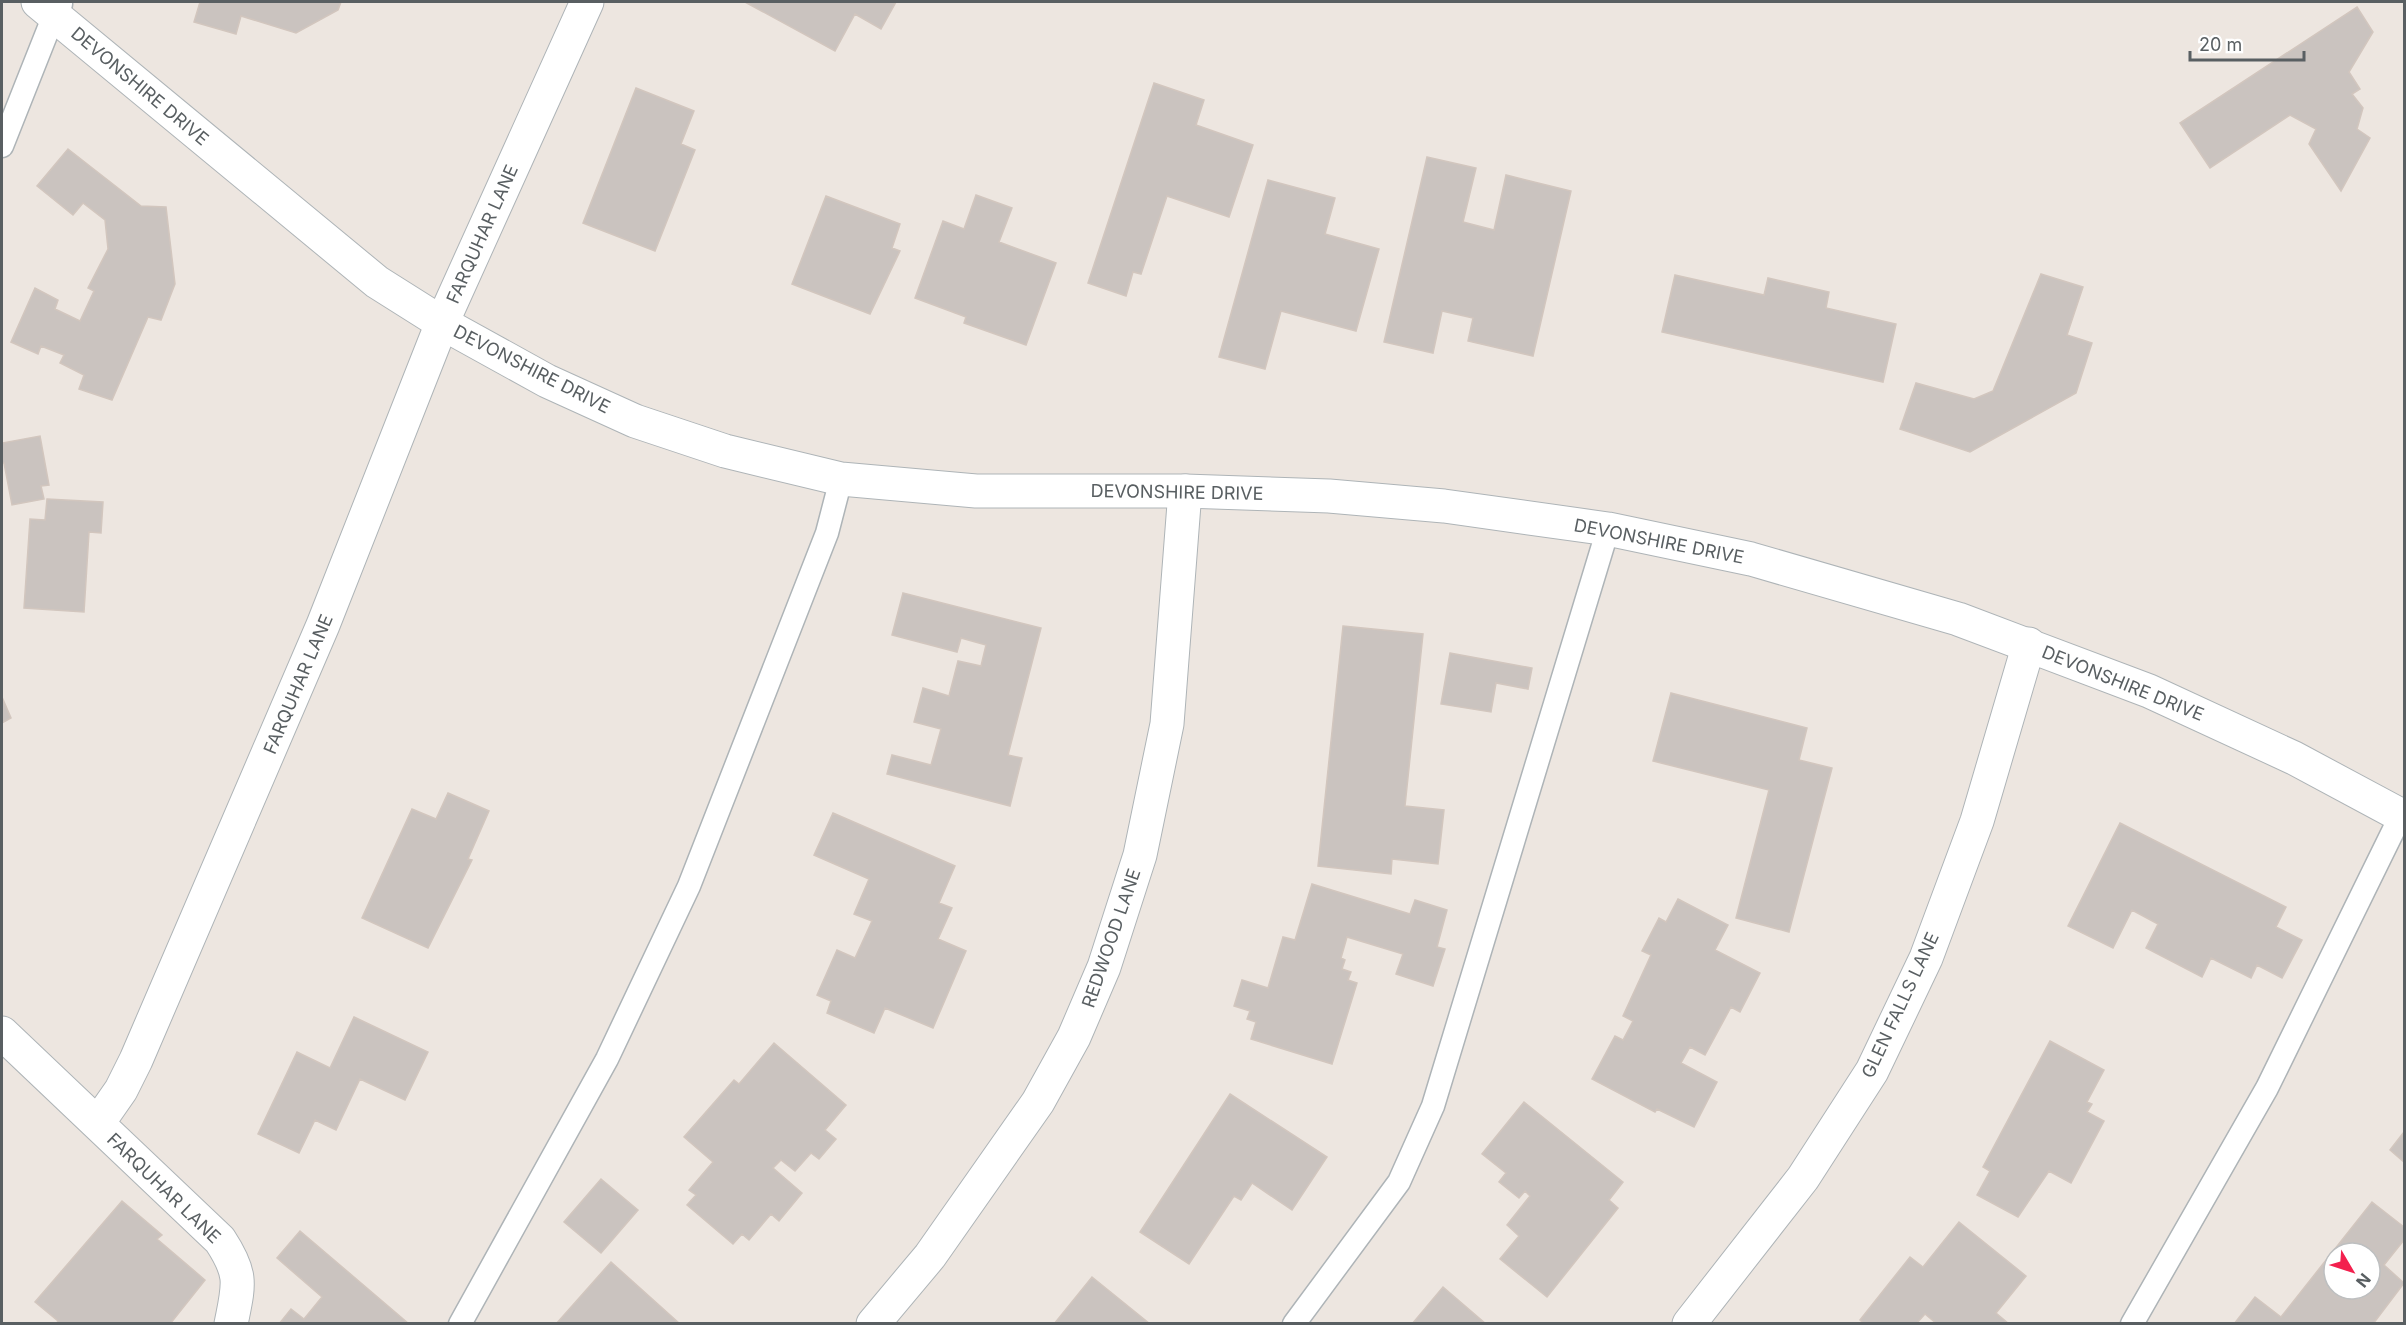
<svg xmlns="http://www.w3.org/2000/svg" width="2406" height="1325" font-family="Inter,sans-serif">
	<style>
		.building { fill: #cac3bf; stroke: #d2c6be; stroke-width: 1.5; fill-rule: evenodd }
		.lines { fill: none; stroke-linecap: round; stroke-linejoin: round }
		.service-casing { stroke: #aeb4b7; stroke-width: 25 }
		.minor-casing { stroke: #aeb4b7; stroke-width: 35 }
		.tertiary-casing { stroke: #aeb4b7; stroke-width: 35 }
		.service { stroke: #fff; stroke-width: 22 }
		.minor { stroke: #fff; stroke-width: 33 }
		.tertiary { stroke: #fff; stroke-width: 33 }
		.labels { text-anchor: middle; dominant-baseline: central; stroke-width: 4.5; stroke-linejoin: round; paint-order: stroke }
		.street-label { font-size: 18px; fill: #595f62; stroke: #fff }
	</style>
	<rect width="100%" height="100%" fill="#ede6e0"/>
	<!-- building -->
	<path class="building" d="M200 2H341L338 10 296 33 241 16 236 34 194 22Z
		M745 2H896L881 29 855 14 835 51Z
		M2357 7 2373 32 2349 72 2360 89 2352 94 2363 108 2357 129 2370 138 2341 191 2309 144 2316 129 2290 115 2210 168 2180 123Z
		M1154 83 1204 100 1196 125 1253 145 1229 217 1167 196 1141 274 1133 272 1126 296 1088 283Z
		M636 88 694 111 681 144 695 150 655 251 583 223Z
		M68 149 141 206 166 207 175 284 161 320 148 317 112 400 79 389 84 375 60 363 64 355 41 346 38 354 11 342 35 288 58 300 55 309 80 321 94 291 88 288 108 249 105 220 83 203 73 215 37 186Z
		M1427 157 1476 168 1463 222 1494 230 1506 175 1571 191 1533 356 1468 341 1473 318 1442 311 1433 353 1384 342Z
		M1268 180 1335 198 1325 234 1379 249 1356 331 1281 311 1265 369 1219 357Z
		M976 195 1012 208 999 242 1056 263 1026 345 964 323 966 317 915 298 943 221 964 229Z
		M826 196 900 224 892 248 900 251 870 314 792 284Z
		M2041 274 2083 287 2067 335 2092 343 2076 393 1970 452 1900 429 1916 383 1974 399 1993 391Z
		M1675 275 1764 295 1768 278 1829 292 1826 308 1896 324 1883 382 1662 332Z
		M40 436 49 485 41 486 44 499 12 505 4 463H2V443Z
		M47 499 103 502 101 533 89 532 84 612 24 608 30 519 45 520Z
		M903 593 1041 628 1008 755 1022 758 1010 806 887 774 892 755 931 765 941 729 914 722 923 688 949 696 958 661 981 666 986 645 961 638 957 652 892 635Z
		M1343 626 1423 634 1405 806 1444 810 1438 864 1392 859 1391 874 1318 866Z
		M1450 653 1532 668 1528 689 1496 683 1491 712 1441 704Z
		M1671 693 1807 728 1799 760 1832 768 1789 932 1736 918 1769 790 1653 761Z
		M2 697 11 718 2 723Z
		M448 793 489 811 468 859 472 860 428 948 362 918 412 809 436 819Z
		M833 813 955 866 939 903 952 908 938 939 966 951 933 1028 885 1008 874 1033 827 1013 831 1001 817 995 837 950 855 958 872 921 854 914 869 879 814 855Z
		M2120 823 2286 907 2276 927 2302 940 2282 978 2257 965 2251 978 2211 958 2202 977 2146 948 2158 924 2132 910 2113 948 2068 926Z
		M1312 884 1410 914 1415 900 1447 910 1437 947 1445 949 1433 986 1396 974 1403 954 1347 937 1341 958 1345 960 1342 969 1351 972 1348 980 1357 983 1332 1064 1251 1039 1256 1022 1247 1019 1250 1011 1234 1006 1242 980 1268 988 1283 937 1295 940Z
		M1678 899 1728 925 1715 950 1760 973 1740 1012 1731 1007 1705 1055 1690 1047 1681 1063 1717 1082 1694 1127 1657 1109 1655 1112 1592 1079 1615 1036 1623 1040 1633 1021 1623 1016 1651 955 1642 951 1659 918 1666 922Z
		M354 1017 428 1052 405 1100 360 1079 336 1130 315 1120 299 1153 258 1134 297 1052 330 1068Z
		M2050 1041 2104 1070 2087 1102 2092 1104 2087 1112 2104 1121 2071 1183 2049 1171 2018 1217 1977 1195 1990 1171 1983 1167Z
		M774 1043 846 1105 825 1130 836 1139 819 1159 811 1153 795 1171 781 1160 773 1168 802 1193 779 1221 771 1214 749 1240 742 1234 733 1244 687 1205 696 1195 689 1190 713 1162 684 1137 734 1080 739 1084Z
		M1230 1094 1327 1157 1292 1210 1252 1183 1241 1200 1234 1196 1189 1264 1140 1232Z
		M1524 1102 1623 1182 1609 1200 1618 1208 1547 1297 1500 1259 1519 1236 1507 1225 1530 1196 1525 1191 1519 1198 1499 1182 1506 1173 1482 1154Z
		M2404 1132V1162L2390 1150Z
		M601 1179 638 1210 601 1253 564 1222Z
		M122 1201 162 1235 157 1239 205 1280 170 1324H56L58 1321 35 1302Z
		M2372 1202 2404 1227V1240L2384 1265 2404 1283 2373 1324H2234L2255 1297 2281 1317ZM2334 1253H2370V1289H2334Z
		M1959 1222 2026 1276 1996 1313 2009 1324H1937L1925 1314 1916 1324H1864L1860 1320 1910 1257 1923 1267Z
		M300 1231 409 1324H279L291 1309 304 1319 322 1297 277 1258Z
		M611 1262 680 1324H556Z
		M1092 1277 1150 1324H1054Z
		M1443 1287 1486 1324H1412Z"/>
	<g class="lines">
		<defs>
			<path id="service" d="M2 146 54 15 61 4
				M460 1324 607 1059 689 886 827 533 841 479
				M1294 1324 1399 1182 1433 1106 1608 529
				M2132 1324 2267 1088 2401 815"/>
			<path id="minor" d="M2 1033 220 1240C243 1275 239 1284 231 1324
				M98 1123 121 1090 136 1060 323 625 442 323 587 2
				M873 1324 930 1256 1038 1102 1074 1037 1104 967 1140 855 1167 724 1185 491
				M1689 1324 1803 1178 1872 1071 1926 958 1977 821 2029 644"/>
			<path id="tertiary" d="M38 2 377 282 442 323 547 381 635 421 725 451 841 479 976 491H1185L1329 496 1444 506 1608 529 1751 559 1958 619 2149 691 2294 758 2404 817"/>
		</defs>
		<!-- service casing -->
		<use href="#service" class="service-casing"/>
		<!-- minor casing -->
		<use href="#minor" class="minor-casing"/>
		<!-- tertiary casing -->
		<use href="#tertiary" class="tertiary-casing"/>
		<!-- service -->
		<use href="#service" class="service"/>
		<!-- minor -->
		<use href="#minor" class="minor"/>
		<!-- tertiary -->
		<use href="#tertiary" class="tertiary"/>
	</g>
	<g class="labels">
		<!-- street labels -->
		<g class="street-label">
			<text transform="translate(140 86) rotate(40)">DEVONSHIRE DRIVE</text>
			<text transform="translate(482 234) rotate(-66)">FARQUHAR LANE</text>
			<text transform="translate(532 369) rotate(27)">DEVONSHIRE DRIVE</text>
			<text transform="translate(1177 492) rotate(1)">DEVONSHIRE DRIVE</text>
			<text transform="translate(1659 541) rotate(11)">DEVONSHIRE DRIVE</text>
			<text transform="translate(2123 683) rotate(22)">DEVONSHIRE DRIVE</text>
			<text transform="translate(298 684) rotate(-67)">FARQUHAR LANE</text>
			<text transform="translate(1111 938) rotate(-71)">REDWOOD LANE</text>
			<text transform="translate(1900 1005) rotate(-65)">GLEN FALLS LANE</text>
			<text transform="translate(164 1188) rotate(44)">FARQUHAR LANE</text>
		</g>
	</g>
	<!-- border -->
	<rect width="2406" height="1325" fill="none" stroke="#595f62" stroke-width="6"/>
	<!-- north arrow -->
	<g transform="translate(2352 1271) rotate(129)"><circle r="28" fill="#ffffff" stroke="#bdbfc0" stroke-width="1.5"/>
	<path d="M0-4.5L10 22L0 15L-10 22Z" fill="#f3204e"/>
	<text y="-9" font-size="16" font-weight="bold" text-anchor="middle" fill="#595f62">N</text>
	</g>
	<!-- scale -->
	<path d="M2190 51v9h114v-9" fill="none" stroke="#595f62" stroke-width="3"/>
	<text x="2199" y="51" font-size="18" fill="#595f62" stroke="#ffffff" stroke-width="4.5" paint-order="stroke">20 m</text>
</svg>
